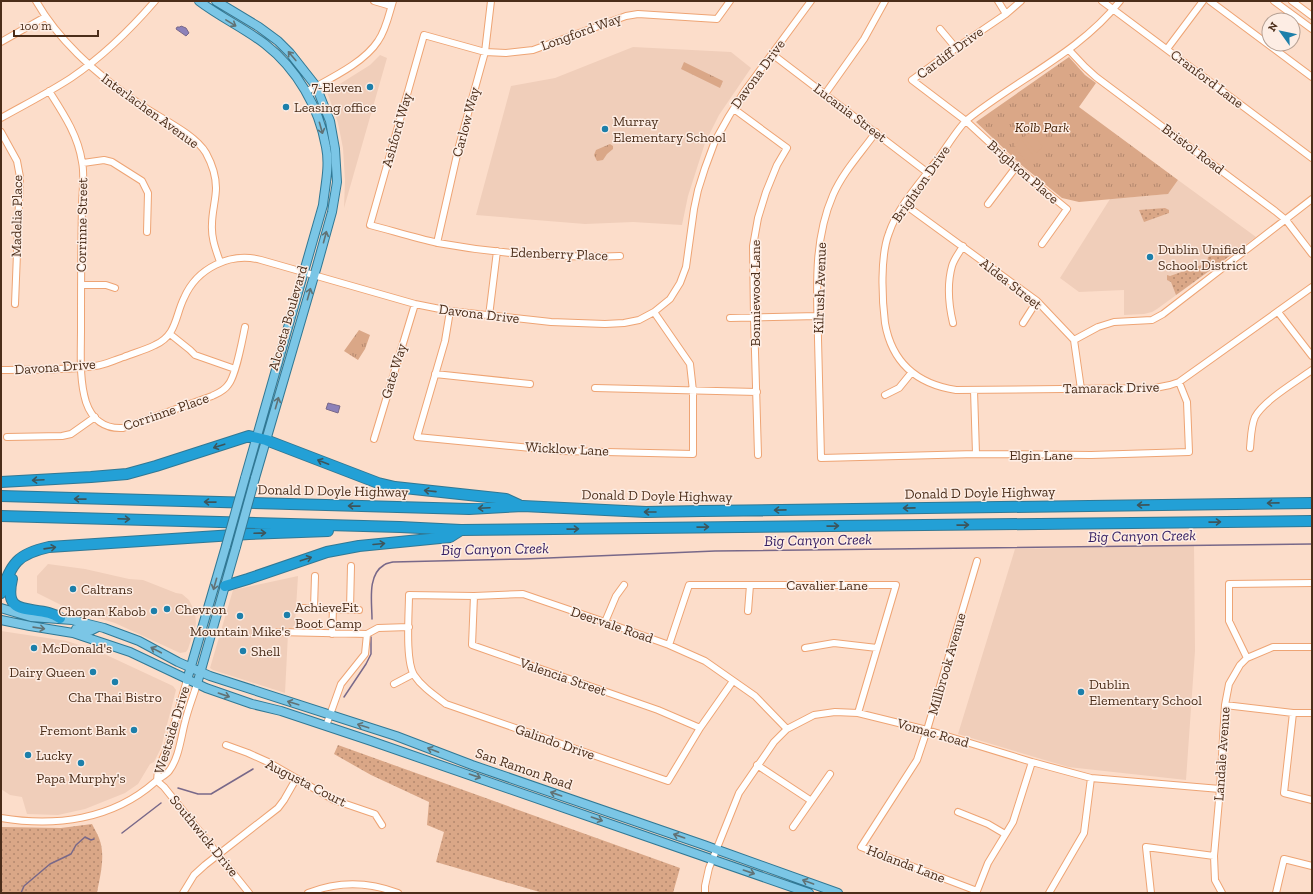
<svg xmlns="http://www.w3.org/2000/svg" width="1313" height="894" font-family="'Zilla Slab',serif">
	<style>
		.built { fill: #f0ceba }
		.grass { fill: url(#grass-dots) }
		.park { fill: url(#park-tufts) }
		.pitch { fill: #daa787 }
		.water { fill: #8c81b9; stroke: #786889 }
		.lines { fill: none; stroke-linecap: round; stroke-linejoin: round }
		.stream { stroke: #786889; stroke-width: 1.5 }
		.minor-casing { stroke: #eea474; stroke-width: 8 }
		.major-casing { stroke: #317894; stroke-width: 10 }
		.highway-casing { stroke: #317894; stroke-width: 12 }
		.minor { stroke: #fff; stroke-width: 6 }
		.major { stroke: #7bc6e6; stroke-width: 8 }
		.highway { stroke: #23a0d6; stroke-width: 10 }
		.major-bridge-casing { stroke: #317894; stroke-width: 10; stroke-linecap: butt }
		.major-bridge { stroke: #7bc6e6; stroke-width: 8 }
		.oneway { stroke: #617275 }
		.oneway2 { stroke: #3d555b }
		.poi-dot { fill: #1c7faa; stroke: #fdede4; stroke-width: 1.5 }
		.labels { text-anchor: middle; dominant-baseline: central; stroke-width: 3; stroke-linejoin: round; paint-order: stroke }
		.street-label { font-size: 14px; fill: #4b2d19; stroke: #fdede4 }
		.poi-label { font-size: 14px; fill: #4b2d19; stroke: #fdede4; text-anchor: start }
		.park-label { font-size: 14px; font-style: italic; fill: #452004; stroke: #fdede4 }
		.water-label { font-size: 15px; font-style: italic; fill: #351f63; stroke: #fdede4 }
	</style>
	<defs>
		<pattern id="grass-dots" width="8" height="8" patternUnits="userSpaceOnUse"><rect width="8" height="8" fill="#daa787"/><path d="M2 2h.1M6 6h.1" fill="none" stroke="#b3886e" stroke-width="1.8" stroke-linecap="round"/></pattern>
		<pattern id="park-tufts" width="24" height="20" patternUnits="userSpaceOnUse"><rect width="24" height="20" fill="#daa787"/><path d="M3 7l-1-3M5 7V3M7 7l1-3M15 17l-1-3M17 17v-4M19 17l1-3" fill="none" stroke="#b3886e"/></pattern>
	</defs>
	<rect width="100%" height="100%" fill="#fcddca"/>
	<!-- built -->
	<path class="built" d="M633 47 731 52 751 68 719 115 705 143 688 196 682 225 633 222 585 224 476 215 511 86 555 78Z
		M380 55 387 58 344 208 345 180 343 148 338 123 327 92 370 65Z
		M1178 180 1256 237 1157 309 1152 312 1144 314 1124 315V290L1079 292 1060 278 1110 199 1168 194Z
		M1194 545 1195 651 1186 780 1068 767 958 734 1015 549Z
		M48 564 85 569 129 579 143 580 176 593 182 594 189 600 195 612 196 624 188 649 186 652 180 653 115 623 102 619 74 613 73 611 37 593V576Z
		M298 576 295 624 288 634 285 693 213 670 210 668 233 590Z
		M1 631 67 641 100 652 173 686 176 690 161 748 154 762 150 764 138 784 125 793 85 809 58 815 27 814 22 797 10 795 1 789Z"/>
	<!-- grass -->
	<path class="grass" d="M1165 208 1169 210V213L1144 222 1139 210Z
		M1242 247 1176 295 1171 282 1167 280V275L1170 276 1207 263 1208 257 1233 248Z
		M338 745 680 868 673 893H543L436 862 444 832 427 825 429 802 371 775 334 754Z
		M92 824C94 828 97 833 99 838 106 855 100 876 97 893H1V827L61 828Z"/>
	<!-- park -->
	<path class="park" d="M1069 57 1085 75 1096 83 1079 107 1178 180 1168 194 1079 202 1062 198 1019 163 976 122Z
		M684 62 723 81 720 88 681 69Z
		M610 144 613 146V149L607 154 603 160 597 161 594 155 596 150Z
		M359 330 370 335 365 349 358 360 344 351Z"/>
	<!-- pitch -->
	<path class="pitch" d="M1031 131 1043 147 1036 153 1024 137Z
		M1021 139 1033 155 1025 161 1014 145Z"/>
	<!-- water -->
	<path class="water" d="M181 26 186 28 189 33 186 36 176 29 177 27H180Z
		M328 403 340 406 338 413 326 409Z"/>
	<g class="lines">
		<!-- stream -->
		<path class="stream" d="M372 619C372 602 367 575 384 565 386 563 390 563 393 562L524 559 715 551 1312 544
			M344 697 366 664 371 654V637
			M178 788 198 794H211L253 769
			M122 833 161 803
			M21 893 24 886 50 864 71 854 76 845 85 837 91 840 94 839"/>
		<defs>
			<path id="minor" d="M36 1C60 43 101 78 141 105 160 118 195 134 206 153 212 164 216 176 216 188 216 199 212 212 212 224 211 238 216 250 220 262
				M374 1 391 6
				M998 1 1006 14
				M1021 1 1006 14 956 48 912 80 966 121 1016 167 1067 209 1042 244
				M1102 1 1312 158
				M1120 1C1080 52 1018 79 968 119 959 126 945 150 937 160 920 183 898 206 889 233 880 256 882 299 885 323 892 363 917 384 956 390L1155 388 1170 385 1179 382 1312 287
				M1210 1 1312 77
				M1274 1 1312 29
				M1292 1 1312 16
				M940 29 956 48
				M1 42 45 17
				M1167 49 1203 1
				M1069 50 1085 67 1096 77 1275 211 1286 220 1312 254
				M772 54 928 173
				M49 91C63 113 78 135 82 162 85 176 82 193 82 207 81 248 81 289 81 329 81 353 79 379 86 402 92 420 105 429 123 428L212 396C218 393 224 391 228 385 236 376 242 341 245 327
				M306 92C329 79 364 63 378 41 386 30 389 14 393 1
				M825 94 864 39 885 1
				M734 109 787 148 777 165 766 192 758 218 753 246 754 318 758 455
				M1 118C24 105 48 93 71 78 102 57 130 30 155 1
				M1 132 17 161 20 177 15 304
				M876 132C861 153 843 172 833 195 813 241 817 291 818 339 819 379 820 418 821 458L976 454 1091 455 1189 452 1187 402 1179 382
				M83 163 104 160 112 162 142 181 148 193 147 232
				M904 204 1037 301 1074 340 1081 389
				M988 204 1016 167
				M437 243 459 146 485 52 491 1
				M620 256C560 258 498 254 438 243 415 238 393 231 370 225L424 35 485 52 506 53 533 50 626 16 638 14 717 19 730 1
				M81 285H106L115 288
				M450 311 445 341 417 437 562 451 693 454V391L690 364 654 312
				M1278 312 1312 356
				M489 316 497 251
				M730 318 818 316
				M953 323C949 306 947 284 952 266 954 259 959 253 963 246
				M1023 323 1037 301
				M170 334 190 350 195 355 235 369
				M1074 340 1098 327 1114 322 1152 320 1163 314 1312 199
				M1 370C32 369 64 371 95 366 105 365 114 360 124 357 134 353 145 350 155 345 177 335 175 316 184 298 197 268 230 252 261 260L415 304 450 311 551 322 605 324 624 323 639 320 654 312 670 299 680 283 686 267 694 209 698 190 705 168 715 141 729 116 744 92 811 1
				M435 374 530 384
				M595 388 757 392
				M974 390 976 454
				M885 395 899 388 912 372
				M7 437 62 436 71 434 95 417
				M374 439 415 304
				M1250 448C1251 438 1251 426 1255 417 1263 401 1297 381 1312 370
				M977 561 927 730 917 760 861 847 977 891 988 863 1013 822 1032 762
				M474 596 472 645 658 710 700 728
				M301 608 359 610
				M314 608 315 576
				M350 609 351 566
				M748 611 750 585
				M605 622 616 596 624 585
				M278 632 367 634
				M332 634 333 609
				M669 645 689 585H896L858 713
				M805 648 834 643 877 648
				M1247 658 1229 621V584L1312 583
				M733 681 700 728 668 781 446 704C434 695 422 687 414 675 405 660 409 613 409 595L474 596 523 594 605 622 669 645 705 661 755 696 787 729
				M394 684 413 674
				M1225 705 1293 713H1312
				M1293 713 1284 793 1312 800
				M326 726 341 684 365 654 367 634 378 628 409 627
				M226 745 248 753 268 762 334 800 375 814 382 825
				M757 765 810 800
				M157 781 164 787 249 893
				M157 781 158 769 167 749 187 680
				M958 812 988 824 1005 834
				M1 818C55 827 112 820 155 782 159 778 166 775 169 771 179 758 181 737 185 722 188 709 193 697 197 684
				M793 827 830 774
				M183 893 194 875 205 865 278 808 284 800 296 779
				M308 893C338 881 367 881 398 893
				M705 893V886L709 868 739 793 774 742 787 729 814 715 835 712 858 713 927 730 1032 762 1091 778 1220 789
				M1049 893 1084 833 1091 778
				M1151 893 1146 847 1214 856
				M1222 893 1215 880 1214 856 1220 789 1225 705 1229 684 1240 665 1247 658 1273 647H1312
				M1276 893 1284 859 1312 866"/>
			<path id="major" d="M199 1C220 17 244 28 265 44 297 69 319 107 326 147 330 166 325 186 323 205L245 478
				M216 1 259 27 278 41 290 53 316 86 330 121 335 149 337 182 332 212 317 266 255 478
				M1 608 31 617 72 620 104 628 139 641 178 662 210 676 396 736 472 765 704 845 838 893
				M1 620 30 626 73 633 130 652 206 688 252 704 281 711 371 741 809 893
				M76 629 90 631 98 627
				M187 680 226 546
				M197 684 236 547"/>
			<path id="highway" d="M1 482 91 477 127 474 156 466 249 436 266 440 378 483 395 487 506 499 519 505
				M1 496 469 509 523 506 646 512 702 511 1312 503
				M1 516 400 527 461 530 1312 521
				M12 579C4 614 25 607 49 613 53 614 57 616 60 618
				M225 586 248 579 327 552 359 546 450 537 461 530
				M1 593C12 563 17 554 49 547L249 534 328 531"/>
		</defs>
		<!-- minor casing -->
		<use href="#minor" class="minor-casing"/>
		<!-- major casing -->
		<use href="#major" class="major-casing"/>
		<!-- highway casing -->
		<use href="#highway" class="highway-casing"/>
		<!-- minor -->
		<use href="#minor" class="minor"/>
		<!-- major -->
		<use href="#major" class="major"/>
		<!-- highway -->
		<use href="#highway" class="highway"/>
		<defs>
			<path id="major-bridge" d="M226 546 245 478
				M236 547 255 478"/>
		</defs>
		<!-- major-bridge casing -->
		<use href="#major-bridge" class="major-bridge-casing"/>
		<!-- major-bridge -->
		<use href="#major-bridge" class="major-bridge"/>
	</g>
	<!-- one-way arrows -->
	<defs><path id="oneway-shaft" d="M-6 0H5M1.5-3L5.5 0L1.5 3" fill="none" stroke-width="1.6" stroke-linecap="round" stroke-linejoin="round"/></defs>
	<g class="oneway">
		<use href="#oneway-shaft" transform="translate(231 23) rotate(31)"/>
		<use href="#oneway-shaft" transform="translate(292 56) rotate(-130)"/>
		<use href="#oneway-shaft" transform="translate(321 128) rotate(74)"/>
		<use href="#oneway-shaft" transform="translate(325 237) rotate(-75)"/>
		<use href="#oneway-shaft" transform="translate(309 294) rotate(-74)"/>
		<use href="#oneway-shaft" transform="translate(277 403) rotate(-74)"/>
		<use href="#oneway-shaft" transform="translate(215 584) rotate(106)"/>
		<use href="#oneway-shaft" transform="translate(39 628) rotate(8)"/>
		<use href="#oneway-shaft" transform="translate(156 650) rotate(-152)"/>
		<use href="#oneway-shaft" transform="translate(224 695) rotate(19)"/>
		<use href="#oneway-shaft" transform="translate(293 703) rotate(-163)"/>
		<use href="#oneway-shaft" transform="translate(363 726) rotate(-162)"/>
		<use href="#oneway-shaft" transform="translate(433 750) rotate(-159)"/>
		<use href="#oneway-shaft" transform="translate(475 776) rotate(19)"/>
		<use href="#oneway-shaft" transform="translate(556 794) rotate(-161)"/>
		<use href="#oneway-shaft" transform="translate(597 819) rotate(19)"/>
		<use href="#oneway-shaft" transform="translate(679 836) rotate(-161)"/>
		<use href="#oneway-shaft" transform="translate(749 872) rotate(19)"/>
		<use href="#oneway-shaft" transform="translate(808 882) rotate(-160)"/>
	</g>
	<g class="oneway2">
		<use href="#oneway-shaft" transform="translate(219 446) rotate(162)"/>
		<use href="#oneway-shaft" transform="translate(323 462) rotate(-159)"/>
		<use href="#oneway-shaft" transform="translate(38 480) rotate(177)"/>
		<use href="#oneway-shaft" transform="translate(430 491) rotate(-174)"/>
		<use href="#oneway-shaft" transform="translate(80 499) rotate(-179)"/>
		<use href="#oneway-shaft" transform="translate(210 502) rotate(-179)"/>
		<use href="#oneway-shaft" transform="translate(1273 503) rotate(179)"/>
		<use href="#oneway-shaft" transform="translate(1143 505) rotate(179)"/>
		<use href="#oneway-shaft" transform="translate(354 506) rotate(-179)"/>
		<use href="#oneway-shaft" transform="translate(484 508) rotate(177)"/>
		<use href="#oneway-shaft" transform="translate(909 508) rotate(179)"/>
		<use href="#oneway-shaft" transform="translate(780 510) rotate(179)"/>
		<use href="#oneway-shaft" transform="translate(650 512) rotate(-180)"/>
		<use href="#oneway-shaft" transform="translate(124 519) rotate(2)"/>
		<use href="#oneway-shaft" transform="translate(1215 522) rotate(-1)"/>
		<use href="#oneway-shaft" transform="translate(963 525) rotate(-1)"/>
		<use href="#oneway-shaft" transform="translate(833 526) rotate(-1)"/>
		<use href="#oneway-shaft" transform="translate(703 527) rotate(-1)"/>
		<use href="#oneway-shaft" transform="translate(573 529) rotate(-1)"/>
		<use href="#oneway-shaft" transform="translate(260 533) rotate(-2)"/>
		<use href="#oneway-shaft" transform="translate(379 544) rotate(-5)"/>
		<use href="#oneway-shaft" transform="translate(50 548) rotate(-8)"/>
		<use href="#oneway-shaft" transform="translate(306 559) rotate(-18)"/>
	</g>
	<!-- markers -->
	<g class="poi-dot">
		<circle cx="370" cy="87" r="4"/>
		<circle cx="286" cy="107" r="4"/>
		<circle cx="605" cy="129" r="4"/>
		<circle cx="1150" cy="257" r="4"/>
		<circle cx="73" cy="589" r="4"/>
		<circle cx="167" cy="609" r="4"/>
		<circle cx="154" cy="611" r="4"/>
		<circle cx="287" cy="615" r="4"/>
		<circle cx="240" cy="616" r="4"/>
		<circle cx="34" cy="648" r="4"/>
		<circle cx="243" cy="651" r="4"/>
		<circle cx="93" cy="672" r="4"/>
		<circle cx="115" cy="682" r="4"/>
		<circle cx="1081" cy="692" r="4"/>
		<circle cx="134" cy="730" r="4"/>
		<circle cx="28" cy="755" r="4"/>
		<circle cx="81" cy="763" r="4"/>
	</g>
	<g class="labels">
		<!-- street labels -->
		<g class="street-label">
			<text transform="translate(581 32) rotate(-20)">Longford Way</text>
			<text transform="translate(950 53) rotate(-36)">Cardiff Drive</text>
			<text transform="translate(758 74) rotate(-54)">Davona Drive</text>
			<text transform="translate(1207 79) rotate(37)">Cranford Lane</text>
			<text transform="translate(150 111) rotate(36)">Interlachen Avenue</text>
			<text transform="translate(850 113) rotate(37)">Lucania Street</text>
			<text transform="translate(466 122) rotate(-75)">Carlow Way</text>
			<text transform="translate(397 130) rotate(-74)">Ashford Way</text>
			<text transform="translate(1193 149) rotate(37)">Bristol Road</text>
			<text transform="translate(1023 172) rotate(41)">Brighton Place</text>
			<text transform="translate(921 184) rotate(-55)">Brighton Drive</text>
			<text transform="translate(17 216) rotate(-89)">Madelia Place</text>
			<text transform="translate(82 225) rotate(-89)">Corrinne Street</text>
			<text transform="translate(559 254) rotate(2)">Edenberry Place</text>
			<text transform="translate(1011 284) rotate(38)">Aldea Street</text>
			<text transform="translate(820 288) rotate(-88)">Kilrush Avenue</text>
			<text transform="translate(755 293) rotate(-90)">Bonniewood Lane</text>
			<text transform="translate(479 314) rotate(7)">Davona Drive</text>
			<text transform="translate(288 318) rotate(-74)">Alcosta Boulevard</text>
			<text transform="translate(55 367) rotate(-4)">Davona Drive</text>
			<text transform="translate(394 371) rotate(-73)">Gate Way</text>
			<text transform="translate(1111 388) rotate(-1)">Tamarack Drive</text>
			<text transform="translate(166 412) rotate(-19)">Corrinne Place</text>
			<text transform="translate(567 449) rotate(3)">Wicklow Lane</text>
			<text x="1041" y="455">Elgin Lane</text>
			<text transform="translate(333 491) rotate(1)">Donald D Doyle Highway</text>
			<text transform="translate(980 493) rotate(-1)">Donald D Doyle Highway</text>
			<text transform="translate(657 496) rotate(1)">Donald D Doyle Highway</text>
			<text x="827" y="585">Cavalier Lane</text>
			<text transform="translate(612 625) rotate(19)">Deervale Road</text>
			<text transform="translate(947 664) rotate(-74)">Millbrook Avenue</text>
			<text transform="translate(563 677) rotate(19)">Valencia Street</text>
			<text transform="translate(172 730) rotate(-73)">Westside Drive</text>
			<text transform="translate(933 733) rotate(16)">Vomac Road</text>
			<text transform="translate(555 742) rotate(19)">Galindo Drive</text>
			<text transform="translate(1222 754) rotate(-86)">Landale Avenue</text>
			<text transform="translate(524 769) rotate(19)">San Ramon Road</text>
			<text transform="translate(306 783) rotate(27)">Augusta Court</text>
			<text transform="translate(204 836) rotate(51)">Southwick Drive</text>
			<text transform="translate(906 864) rotate(21)">Holanda Lane</text>
		</g>
		<!-- poi labels -->
		<g class="poi-label">
			<text x="362" y="87" text-anchor="end">7-Eleven</text>
			<text x="294" y="107">Leasing office</text>
			<text x="613" y="121">Murray<tspan x="613" dy="16">Elementary School</tspan></text>
			<text x="1158" y="249">Dublin Unified<tspan x="1158" dy="16">School District</tspan></text>
			<text x="81" y="589">Caltrans</text>
			<text x="295" y="607">AchieveFit<tspan x="295" dy="16">Boot Camp</tspan></text>
			<text x="175" y="609">Chevron</text>
			<text x="146" y="611" text-anchor="end">Chopan Kabob</text>
			<text x="240" y="631" text-anchor="middle">Mountain Mike's</text>
			<text x="42" y="648">McDonald's</text>
			<text x="251" y="651">Shell</text>
			<text x="85" y="672" text-anchor="end">Dairy Queen</text>
			<text x="1089" y="684">Dublin<tspan x="1089" dy="16">Elementary School</tspan></text>
			<text x="115" y="697" text-anchor="middle">Cha Thai Bistro</text>
			<text x="126" y="730" text-anchor="end">Fremont Bank</text>
			<text x="36" y="755">Lucky</text>
			<text x="81" y="778" text-anchor="middle">Papa Murphy's</text>
		</g>
		<!-- park labels -->
		<g class="park-label">
			<text x="1042" y="127">Kolb Park</text>
		</g>
		<!-- water labels -->
		<g class="water-label">
			<text transform="translate(1142 536) rotate(-1)">Big Canyon Creek</text>
			<text transform="translate(818 540) rotate(-1)">Big Canyon Creek</text>
			<text transform="translate(495 549) rotate(-1)">Big Canyon Creek</text>
		</g>
	</g>
	<!-- border -->
	<rect width="1313" height="894" fill="none" stroke="#4b2d19" stroke-width="4"/>
	<!-- north arrow -->
	<g transform="translate(1281 32) rotate(303)"><circle r="19" fill="#fdede4" stroke="#b6a093"/>
	<path d="M0-3L7 15L0 10L-7 15Z" fill="#1c7faa"/>
	<text y="-6" font-size="11" font-weight="bold" text-anchor="middle" fill="#4b2d19">N</text>
	</g>
	<!-- scale -->
	<path d="M14 30v6h84v-6" fill="none" stroke="#4b2d19" stroke-width="2"/>
	<text x="20" y="30" font-size="12" fill="#4b2d19" stroke="#fdede4" stroke-width="3" paint-order="stroke">100 m</text>
</svg>
